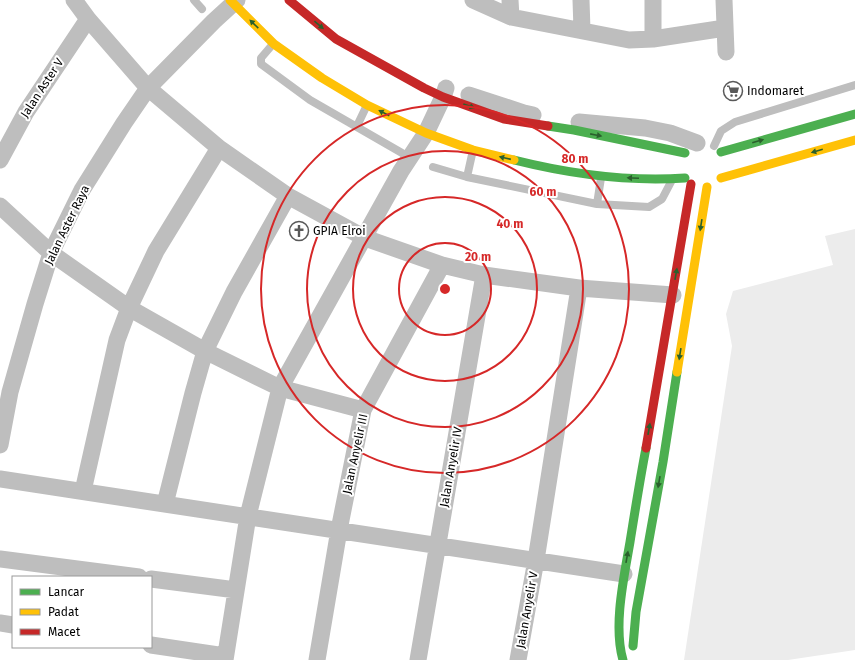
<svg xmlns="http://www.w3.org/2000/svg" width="855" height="660" font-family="'Fira Sans',sans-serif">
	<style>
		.green { fill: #ececec }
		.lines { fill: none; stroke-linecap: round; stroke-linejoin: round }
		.lane { stroke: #bebebe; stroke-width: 8 }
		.street { stroke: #bebebe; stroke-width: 17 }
		.fast { stroke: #4caf50; stroke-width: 9 }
		.slow { stroke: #ffc107; stroke-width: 9 }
		.jam { stroke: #c62828; stroke-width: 9 }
		.oneway { fill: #2a602c }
		.ring { fill: none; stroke: #d62828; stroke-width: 2 }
		.labels { text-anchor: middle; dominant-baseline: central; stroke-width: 4; stroke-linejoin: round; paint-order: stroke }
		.street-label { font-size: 12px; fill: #000; stroke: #fff }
		.poi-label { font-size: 12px; fill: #000; stroke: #fff; text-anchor: start }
		.centre { fill: #d62828; stroke: #fff; stroke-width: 2 }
		.ring-label { font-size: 12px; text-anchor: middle; font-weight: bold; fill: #d62828; stroke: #fff; stroke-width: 4; stroke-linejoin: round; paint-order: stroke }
	</style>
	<rect width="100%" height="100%" fill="#fff"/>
	<!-- green -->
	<path class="green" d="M855 229V650L788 660H684L732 346 726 314 733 291 833 265 825 236Z"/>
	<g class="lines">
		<!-- lane -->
		<path class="lane" d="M194 0 202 9
			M273 44 261 58V64L310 100 402 153
			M357 126 367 105
			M714 146 721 131 735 122 855 85
			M433 167 467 177 597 204 649 207 662 199 672 180
			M467 177 473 150
			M597 204 601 178"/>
		<!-- street -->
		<path class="street" d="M74 0 88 19 148 88 219 148 288 196 365 238 442 265 484 275 579 288 673 295
			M473 0 511 17 629 40 653 39 725 28
			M510 0 511 17
			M581 0 582 30
			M653 0V39
			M724 0 726 52
			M469 95 524 113 533 115
			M579 122 645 128 670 133 697 143
			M0 160 26 112 88 19
			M0 206 51 253 129 308 205 351 280 388 363 410
			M0 445 10 392 35 304 51 253 82 190 124 123 148 88 214 21 237 0
			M0 479 624 574
			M83 491 117 340 129 308 156 251 219 148
			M165 504 193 393 205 351 234 292 288 196
			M0 559 139 577
			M151 579 236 590
			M0 623 13 625
			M151 645 225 656
			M225 660 248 516 280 388 401 171 426 133 443 97 446 88
			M317 660 339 530 363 410 442 265
			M418 660 484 275
			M518 660 536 560 579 288"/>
		<!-- fast -->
		<path class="fast" d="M548 126 574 130 685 153
			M721 152 855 114
			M514 160C570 174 627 182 685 178
			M633 646 636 612 663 462 677 372
			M623 660C613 626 624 577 630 542 635 511 640 479 646 448"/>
		<!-- slow -->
		<path class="slow" d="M230 0 274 44 322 78 367 105 426 133 473 150 514 160
			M721 178 855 140
			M677 372 707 187"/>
		<!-- jam -->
		<path class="jam" d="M289 0 336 39 424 88 443 97 504 119 548 126
			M646 448 691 184"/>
	</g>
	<!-- one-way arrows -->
	<defs><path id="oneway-solid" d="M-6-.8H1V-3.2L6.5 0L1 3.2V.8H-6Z"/></defs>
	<g class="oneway">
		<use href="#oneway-solid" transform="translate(254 24) rotate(-136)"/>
		<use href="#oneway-solid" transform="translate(319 25) rotate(40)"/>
		<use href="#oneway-solid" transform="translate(469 106) rotate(20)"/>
		<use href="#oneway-solid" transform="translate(384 113) rotate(-153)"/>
		<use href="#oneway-solid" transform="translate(596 135) rotate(11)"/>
		<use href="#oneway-solid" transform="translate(758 141) rotate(-16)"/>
		<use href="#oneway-solid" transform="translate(817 151) rotate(164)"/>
		<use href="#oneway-solid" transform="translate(505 158) rotate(-167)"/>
		<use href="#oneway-solid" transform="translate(633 178) rotate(-178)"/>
		<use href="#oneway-solid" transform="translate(701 225) rotate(99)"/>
		<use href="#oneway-solid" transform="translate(676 274) rotate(-80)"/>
		<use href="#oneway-solid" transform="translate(680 354) rotate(99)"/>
		<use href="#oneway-solid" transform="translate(649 429) rotate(-80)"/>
		<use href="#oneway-solid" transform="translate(659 482) rotate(100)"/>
		<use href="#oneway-solid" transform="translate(627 557) rotate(-80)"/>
	</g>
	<!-- distance rings -->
	<g class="ring">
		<circle cx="445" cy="289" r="46"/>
		<circle cx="445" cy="289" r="92"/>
		<circle cx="445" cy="289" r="138"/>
		<circle cx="445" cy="289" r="184"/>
	</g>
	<!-- icons -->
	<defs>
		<symbol id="supermarket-ring" viewBox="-11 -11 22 22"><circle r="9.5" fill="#fff" stroke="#595959" stroke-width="1.5"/><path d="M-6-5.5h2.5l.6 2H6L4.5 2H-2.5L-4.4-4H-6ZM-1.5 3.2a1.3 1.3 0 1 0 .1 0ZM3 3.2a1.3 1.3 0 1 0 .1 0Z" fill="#595959"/></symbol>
		<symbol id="church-ring" viewBox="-11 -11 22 22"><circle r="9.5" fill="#fff" stroke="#595959" stroke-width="1.5"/><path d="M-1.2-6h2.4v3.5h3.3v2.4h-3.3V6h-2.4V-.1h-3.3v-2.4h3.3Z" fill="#595959"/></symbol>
	</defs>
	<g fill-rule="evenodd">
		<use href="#supermarket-ring" x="722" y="80" width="22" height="22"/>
		<use href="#church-ring" x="288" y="220" width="22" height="22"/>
	</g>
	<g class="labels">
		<!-- street labels -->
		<g class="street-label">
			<text transform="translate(42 88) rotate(-57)">Jalan Aster V</text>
			<text transform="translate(67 225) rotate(-64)">Jalan Aster Raya</text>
			<text transform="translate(355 454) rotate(-78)">Jalan Anyelir III</text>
			<text transform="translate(451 467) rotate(-80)">Jalan Anyelir IV</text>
			<text transform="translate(527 610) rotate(-80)">Jalan Anyelir V</text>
		</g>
		<!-- poi labels -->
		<g class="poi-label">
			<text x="747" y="91">Indomaret</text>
			<text x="313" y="231">GPIA Elroi</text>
		</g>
	</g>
	<circle cx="445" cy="289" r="6" class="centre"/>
	<g class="ring-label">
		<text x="575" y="163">80 m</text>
		<text x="543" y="196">60 m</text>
		<text x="510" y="228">40 m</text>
		<text x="478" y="261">20 m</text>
	</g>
	<!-- legend -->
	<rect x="12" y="576" width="140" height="72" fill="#ffffff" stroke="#999999"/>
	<rect x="20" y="589" width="20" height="6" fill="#4caf50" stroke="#999999"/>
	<text x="48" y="596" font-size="12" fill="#000000">Lancar</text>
	<rect x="20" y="609" width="20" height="6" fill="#ffc107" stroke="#999999"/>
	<text x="48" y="616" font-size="12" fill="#000000">Padat</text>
	<rect x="20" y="629" width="20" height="6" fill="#c62828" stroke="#999999"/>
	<text x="48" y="636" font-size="12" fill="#000000">Macet</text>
</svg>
